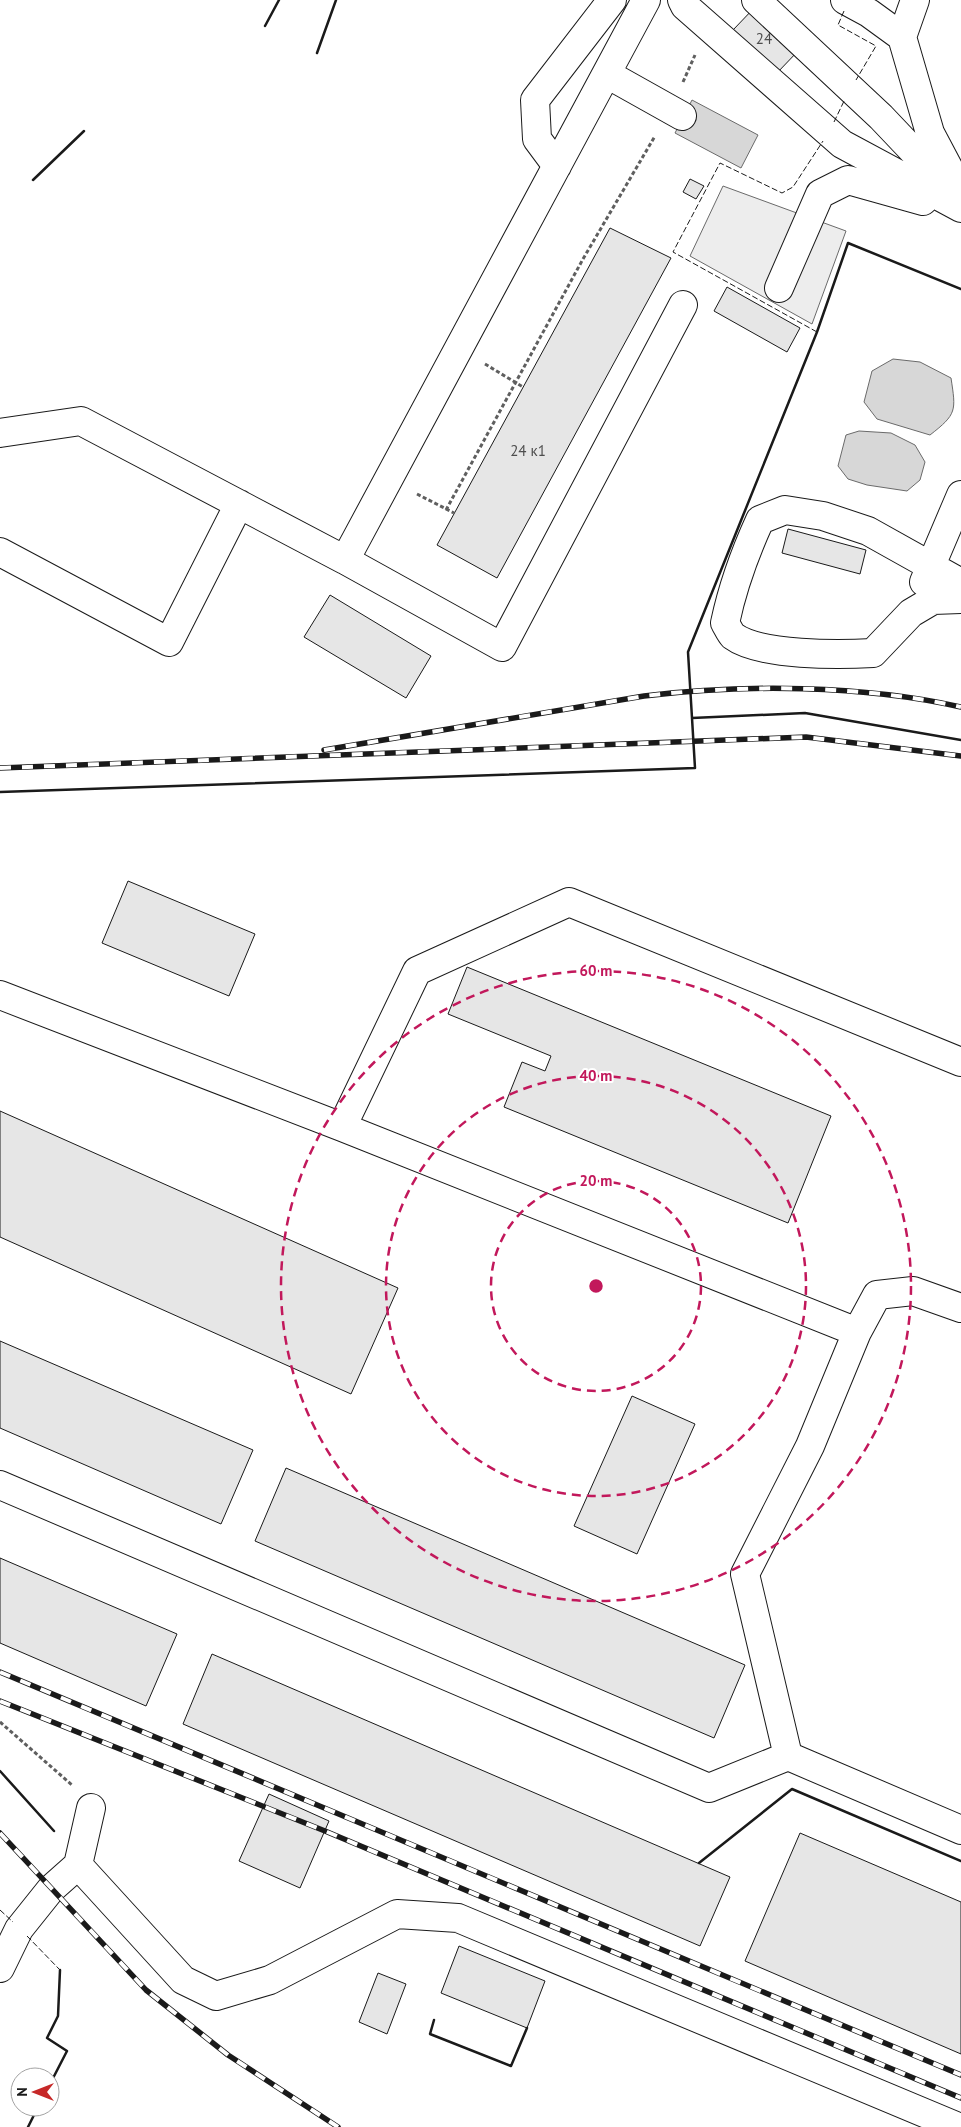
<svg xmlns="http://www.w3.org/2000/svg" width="961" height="2127" font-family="'PT Sans',sans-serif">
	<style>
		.built { fill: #ededed; stroke: #6a6a6a }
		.water { fill: #d7d7d7; stroke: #6a6a6a }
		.building { fill: #e6e6e6; stroke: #1a1a1a }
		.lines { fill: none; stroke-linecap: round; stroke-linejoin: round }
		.minor-casing { stroke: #1a1a1a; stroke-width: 30 }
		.path { stroke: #5f5f5f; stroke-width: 3; stroke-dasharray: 4 2.5; stroke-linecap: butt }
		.minor { stroke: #fff; stroke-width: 28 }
		.rail-casing { stroke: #1a1a1a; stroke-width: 5.5 }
		.rail { stroke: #fff; stroke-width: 4; stroke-dasharray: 11; stroke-linecap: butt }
		.fence { stroke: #1a1a1a; stroke-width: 1; stroke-dasharray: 6 2.5; stroke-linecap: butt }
		.wall { stroke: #1a1a1a; stroke-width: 2.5 }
		.ring { fill: none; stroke: #c2185b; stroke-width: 2.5; stroke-dasharray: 9 6 }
		.labels { text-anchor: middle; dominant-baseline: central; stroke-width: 4; stroke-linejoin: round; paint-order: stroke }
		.number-label { font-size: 15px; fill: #4d4d4d }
		.centre { fill: #c2185b; stroke: #fff; stroke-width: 2.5 }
		.ring-label { font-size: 15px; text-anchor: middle; font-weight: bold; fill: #c2185b; stroke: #fff; stroke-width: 4; stroke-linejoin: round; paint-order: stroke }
	</style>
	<rect width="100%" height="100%" fill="#fff"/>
	<!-- built -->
	<path class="built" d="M723 186 846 231 812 324 690 256Z"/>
	<!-- water -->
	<path class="water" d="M692 100 758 135 741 168 675 133Z
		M893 359 920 362 951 378C956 411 957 414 930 435L877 419 864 402 872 371Z
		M859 431 891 433 915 445 925 462 920 480 907 491 867 485 848 479 838 466 846 435Z"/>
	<!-- building -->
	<path class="building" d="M755 7 799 50 776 74 733 30Z
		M690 179 704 186 696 199 683 192Z
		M610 228 671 258 497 578 437 545Z
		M727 287 800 328 787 352 714 311Z
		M788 529 866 550 860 574 782 553Z
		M330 595 431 656 406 698 304 637Z
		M128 881 255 934 229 996 102 943Z
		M467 967 831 1116 788 1223 504 1107 522 1062 545 1071 551 1056 448 1014Z
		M0 1111 398 1288 351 1394 0 1237Z
		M0 1341 253 1450 221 1524 0 1428Z
		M632 1396 695 1424 637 1554 574 1526Z
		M286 1468 745 1665 714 1738 255 1541Z
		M0 1558 177 1634 146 1706 0 1643Z
		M212 1654 730 1877 700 1946 183 1724Z
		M269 1794 329 1821 300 1888 239 1861Z
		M800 1833 961 1902V2054L745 1961Z
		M459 1946 545 1981 527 2028 441 1993Z
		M378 1973 406 1984 387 2034 359 2022Z"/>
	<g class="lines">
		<defs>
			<path id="minor" d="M682 0 685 6 842 144 961 208
				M756 0 881 117 957 197
				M845 0 869 13 902 37
				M915 0 902 37 930 133 958 186
				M607 74 682 116
				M557 166 537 139 535 100 612 0
				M779 288 820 194 848 180 923 201
				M0 433 81 421 345 560 646 0
				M0 552 169 642 239 504
				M345 560 502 647 683 305
				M924 582 961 495
				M961 583 868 531 823 516 785 510 760 520C744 555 733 585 725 623 727 626 730 633 733 636 760 656 840 655 873 653L911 613 933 600 961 599
				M0 995 342 1127 857 1332
				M342 1127 417 971 569 902 961 1062
				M0 1485 709 1788 788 1756 961 1830
				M788 1756 745 1574 810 1446 857 1332 877 1295 913 1291 961 1308
				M78 1865 91 1808
				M0 1968 19 1929 51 1889 78 1865 183 1980 216 1996 270 1980 397 1914 458 1918 958 2127"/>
		</defs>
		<!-- minor casing -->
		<use href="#minor" class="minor-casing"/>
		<!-- path -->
		<path class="path" d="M683 82 695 55
			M485 364 523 387
			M417 494 454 513
			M446 510 583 259 655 136
			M0 1722 72 1785"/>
		<!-- minor -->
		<use href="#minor" class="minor"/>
		<defs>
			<path id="rail" d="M324 750 644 696C744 684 863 685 961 707
				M0 768 806 737 961 756
				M0 1672 961 2075
				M0 1701 325 1831 961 2098
				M0 1833 146 1990 228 2055 338 2127"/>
		</defs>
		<!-- rail casing -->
		<use href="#rail" class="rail-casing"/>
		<!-- rail -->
		<use href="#rail" class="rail"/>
		<!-- fence -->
		<path class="fence" d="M844 11 838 25 876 46 856 80
			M834 122 845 99
			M817 332 673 252 720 163 782 193 793 187 823 141
			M0 1910 13 1922
			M27 1936 60 1970"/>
		<!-- wall -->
		<path class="wall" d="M265 26 279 0
			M317 53 336 0
			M33 180 84 131
			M694 718H692L688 652 817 332 848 243 961 289
			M0 792 695 768 692 718 805 713 961 740
			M0 1771 54 1831
			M699 1863 792 1789 961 1861
			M434 2020 430 2034 511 2066 527 2028
			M50 2084 67 2051 47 2038 58 2016 60 1970
			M28 2127 38 2107"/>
	</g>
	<!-- distance rings -->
	<g class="ring">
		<circle cx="596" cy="1286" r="105"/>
		<circle cx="596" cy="1286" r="210"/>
		<circle cx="596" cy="1286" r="315"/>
	</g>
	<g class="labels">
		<!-- number labels -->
		<g class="number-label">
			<text x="764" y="38">24</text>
			<text x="528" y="450">24 к1</text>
		</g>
	</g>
	<circle cx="596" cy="1286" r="8" class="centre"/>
	<g class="ring-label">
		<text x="596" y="976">60 m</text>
		<text x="596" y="1081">40 m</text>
		<text x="596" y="1186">20 m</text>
	</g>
	<!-- north arrow -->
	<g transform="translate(35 2092) rotate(270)"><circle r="24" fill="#ffffff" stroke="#a3a3a3"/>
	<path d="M0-4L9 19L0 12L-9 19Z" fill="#c62828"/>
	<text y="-8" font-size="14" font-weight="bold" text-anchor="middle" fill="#1a1a1a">N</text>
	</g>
</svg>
